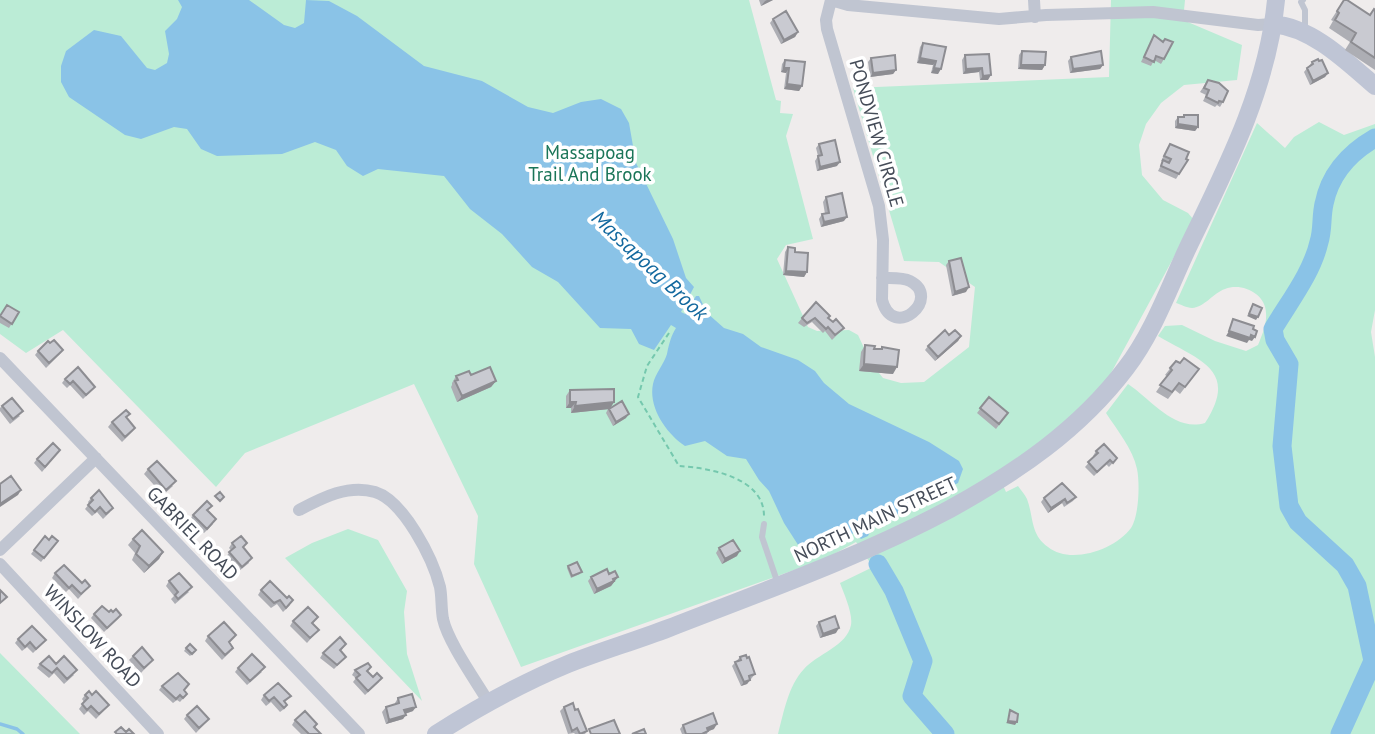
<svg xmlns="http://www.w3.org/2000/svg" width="1375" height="734" font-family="'PT Sans',sans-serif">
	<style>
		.green { fill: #bbecd6 }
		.water { fill: #8ac3e7 }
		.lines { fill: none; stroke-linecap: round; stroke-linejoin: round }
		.stream { stroke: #8ac3e7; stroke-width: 3.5 }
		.river { stroke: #8ac3e7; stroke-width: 19 }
		.path { stroke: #75c8ae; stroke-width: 2; stroke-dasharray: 5 3.5; stroke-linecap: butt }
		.lane { stroke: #c0c5d1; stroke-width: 6 }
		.street { stroke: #c0c5d1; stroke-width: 12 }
		.secondary { stroke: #bfc5d5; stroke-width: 18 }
		.wall { fill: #adaeb4 }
		.shaded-wall { fill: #8d8d92 }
		.building { fill: #c9cad1; stroke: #8d8d92; stroke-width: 2 }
		.labels { text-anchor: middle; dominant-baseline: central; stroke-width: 7; stroke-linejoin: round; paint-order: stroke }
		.street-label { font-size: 19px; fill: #454c58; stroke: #fff }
		.park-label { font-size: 19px; fill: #1a7558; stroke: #fff }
		.water-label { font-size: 21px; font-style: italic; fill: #12689e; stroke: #fff }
	</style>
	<rect width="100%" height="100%" fill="#efecec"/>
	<!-- green -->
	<path class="green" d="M0 0H749L776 100 781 101 780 113 793 114 786 136 813 239 786 245 777 259 808 327 817 331 849 330 858 335 871 363 883 378 901 383 924 382 969 347 975 287 939 262 904 261 853 88 1109 77 1111 0H1185L1183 20 1242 45 1237 80 1184 85 1161 103 1146 124 1139 145 1142 175 1163 200 1188 213 1194 220 1098 397 998 474 1006 492 1018 486C1021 490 1025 495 1027 499 1034 518 1030 534 1048 547 1070 565 1115 550 1131 528 1139 516 1140 483 1137 469 1133 449 1117 430 1106 413L1128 384C1151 399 1174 432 1205 423 1240 369 1198 360 1158 336L1165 326 1182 325 1215 341 1246 351 1258 345C1262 335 1267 324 1266 313 1266 294 1242 282 1225 289 1213 293 1205 307 1192 308 1187 308 1180 304 1176 303L1257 123 1285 148 1294 137 1319 122 1344 135 1375 124V310L1371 332 1375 357V734H778C784 712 788 686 804 669 817 654 847 646 851 625 853 613 844 594 840 583L873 567 856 542 825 559 521 667 474 564 478 516 414 384 245 453 216 487 63 330 26 353 0 334Z
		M348 529 378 540 407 591 404 612 407 654 422 701 285 558 312 543Z
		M0 653 80 734H0Z"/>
	<!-- water -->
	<path class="water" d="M178 0H249L284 25 295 28 304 23 306 0 329 1 357 16 424 66 482 81 528 107 553 113 581 102 601 99 621 109 629 123 636 163 673 239 686 278 694 287 681 312 685 314 696 296H699L707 313 724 328 743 334 761 347 798 360 815 371 824 383 849 404 929 442 959 461 963 469 958 483 872 528 868 536 861 539 854 533 809 552 802 551 784 523 769 491 759 480 746 459 727 456 705 441 685 446C667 434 648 408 653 384 655 374 664 364 667 354 669 344 671 336 676 328L671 325 654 350 639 344 631 329 600 328 558 282 532 267 502 234 470 209 444 176 378 169 363 176 347 166 336 150 315 142 282 154 217 156 201 149 187 129 174 127 141 139 125 135 69 97 61 82V66L66 51 94 30 121 36 147 68 155 70 167 63 169 54 165 31 177 19 182 7Z"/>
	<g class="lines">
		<!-- stream -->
		<path class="stream" d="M0 724 17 729 23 734"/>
		<!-- river -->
		<path class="river" d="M878 564 894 591 923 661 912 696 945 734
			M1340 734 1373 661 1357 586 1345 565 1298 522 1289 506 1282 446 1289 364 1275 340 1273 329C1289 302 1312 273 1319 242 1323 230 1321 217 1324 204 1330 174 1349 153 1375 138"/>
		<!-- path -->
		<path class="path" d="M669 333 647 366 638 397 679 466C709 468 764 477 764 516"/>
		<!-- lane -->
		<path class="lane" d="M1303 0 1301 2 1305 10V30
			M764 524 762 537 778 584"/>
		<!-- street -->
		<path class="street" d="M831 0 848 5 999 19 1046 15 1153 12 1258 25 1273 24
			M831 0 826 20 827 29 879 206 883 240 882 300C893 342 943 298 910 281 902 277 891 278 882 278
			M1034 0 1035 17
			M0 358 359 734
			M299 510C322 498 348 484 375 492 404 501 433 559 440 587 442 597 441 608 443 619 448 642 476 681 489 703
			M0 550 96 458
			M0 564 158 734"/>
		<!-- secondary -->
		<path class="secondary" d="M1273 24C1313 28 1346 61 1375 86
			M436 734C477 708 522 683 568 664 601 651 635 641 669 628 764 591 860 557 950 509 1017 472 1079 430 1126 368 1155 330 1170 284 1191 241 1228 165 1268 86 1276 0"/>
	</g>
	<!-- wall -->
	<path class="wall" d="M759 0H773L761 6Z
		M1344 0 1370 15 1375 10V70L1345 50 1350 42 1329 28 1333 21 1331 20Z
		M773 19 798 32 795 37 781 44 770 23Z
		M1154 35 1163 42 1165 39 1164 59 1161 64 1154 60 1151 66 1141 62Z
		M923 43 946 47 938 74 931 73 933 65 917 63 920 47Z
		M1022 51 1045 65 1042 70 1018 69 1019 55Z
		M989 54 988 80H980L979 72 963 74 962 60 965 55Z
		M1071 57 1103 65 1100 69 1070 73 1068 61Z
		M871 58 896 70 893 74 870 77 868 62Z
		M785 60 802 86 799 91 784 89 786 73 781 72 782 64Z
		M1319 61 1328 73 1325 77 1310 85 1304 72 1312 62Z
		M1208 80 1223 102 1220 107 1217 105 1215 107 1203 101 1206 95 1200 92Z
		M1184 115 1198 127 1195 131 1175 128V121L1178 117H1182Z
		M819 144 837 166 817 171 815 161 818 156 816 148Z
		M1170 144 1188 160 1176 179 1158 171 1163 161H1161Z
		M826 197 844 221 821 227 819 219 822 214H825L823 202Z
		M788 247 795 252 807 272 804 277 783 275 785 252Z
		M949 261 966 292 952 296 946 265Z
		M19 312 9 328 0 323V316Z
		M802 318H828L840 332 832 340 825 331 823 333 812 322 804 327 798 323Z
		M949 335 961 336 958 341 935 361 925 350 928 346Z
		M50 343 63 350 60 354 46 368 35 355 38 351Z
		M865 345 874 349H880L882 347 893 374 859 371 861 352Z
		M1176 361 1180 363 1199 369 1180 394 1175 390 1168 399 1156 392 1167 376 1165 375Z
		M471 375 496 381 491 387 457 402 451 387 452 385V383L456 376Z
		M65 379 95 387 83 399 70 385 67 388 62 383Z
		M570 390 610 408 626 418 613 426 606 413 608 409 571 413V408H566V396Z
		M989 397 1008 413 996 429 977 413Z
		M2 406 20 416 10 424 0 411V408Z
		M127 418 135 428 132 432 122 442 108 427 112 422Z
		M60 450 42 472 34 463 37 459Z
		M1096 451 1117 458 1109 467 1106 464 1094 476 1085 467 1094 457 1093 456Z
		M148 469 173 486 163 495 144 474Z
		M1076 497 1073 501 1064 507 1062 503 1048 513 1041 502 1044 498Z
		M91 498 110 512 103 519 97 512 92 516 85 509 89 504 88 502Z
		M208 511 213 524 204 533 190 519 193 515Z
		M45 536 49 540 58 541 41 562 31 554Z
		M133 539 163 552 159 559 144 573 132 560 135 553 128 545Z
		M232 543 244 548 249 563 239 571 226 557 231 550 229 548Z
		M719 548 737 556 722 564 716 553Z
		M568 566 580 574 571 578 567 568Z
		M55 573 82 583 90 586 78 599 69 589 66 592 52 578Z
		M609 574 618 577 611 586 594 594 588 581 591 577Z
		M169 581 189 592 175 604 171 599 174 596 166 586Z
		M261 590 290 605 283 612 277 604 271 608 258 595Z
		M113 612 121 615 118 619 104 632 91 618 94 614Z
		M293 621H315L312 624 315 634 307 643 290 626Z
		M819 622 836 633 820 638 816 626Z
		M236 635 229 643 230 652 222 660 205 641 208 636Z
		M18 639 46 640 33 653 27 647 22 651 15 643Z
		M346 644 341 651 346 657 334 669 320 658 323 653Z
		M186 648 196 650 190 656 184 651Z
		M133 656 153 660 141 673 129 660Z
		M740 657 755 674 747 684 741 686 732 666Z
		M40 664H56L74 675 64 684 54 673 49 678 37 668Z
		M238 668 262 672 247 685 235 672Z
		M355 670 368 672 379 682 365 695 353 682 356 678 352 675Z
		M162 686 184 691 187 694 180 702 177 700 173 703 159 690Z
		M85 695H92L109 705 96 719 88 711 84 715 79 709 84 702 82 699Z
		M264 695 291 696 285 702 284 709 280 712 271 702 266 706 261 700Z
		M398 698 413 711 405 714 403 719 386 724 382 712 386 707 395 704V703Z
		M564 707 575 710 587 731 585 734H575L574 733 568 734 560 711Z
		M187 715 209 719 196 733 184 719Z
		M295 720 317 724 315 727 321 734H301L292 725Z
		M683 725 714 729 708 731 707 734H682L680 729Z"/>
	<!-- shaded-wall -->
	<path class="shaded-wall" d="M767 0H773L761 6 765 1Z
		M798 32 795 37 781 44 784 40Z
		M920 58 936 61 933 65 917 63Z
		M1021 65H1045L1042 70 1018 69Z
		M1103 65 1100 69 1070 73 1073 69Z
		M784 68H789L786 73 781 72Z
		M934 68 941 69 938 74 931 73Z
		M982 68 979 72 963 74 966 69Z
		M896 70 893 74 870 77 873 73Z
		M1328 73 1325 77 1310 85 1313 81Z
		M991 75 988 80H980L983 76Z
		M787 84 802 86 799 91 784 89Z
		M1178 124 1198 127 1195 131 1175 128Z
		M840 162 837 166 817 171 820 167Z
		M847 217 844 221 821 227 824 222Z
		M786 271 807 272 804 277 783 275Z
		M969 287 966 292 952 296 955 292Z
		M1249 314 1258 317 1256 320 1247 316Z
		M1229 331 1255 337 1252 341 1249 340 1247 343 1226 336Z
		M961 336 958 341 935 361 938 357Z
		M864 364 897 367 893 374 859 371Z
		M496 381 491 387 457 402 462 396Z
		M570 402H576L571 408H566Z
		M614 402 610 409 571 413 575 406Z
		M629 414 626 418 613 426 616 422Z
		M21 490 18 495 0 507V504Z
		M1065 499 1062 503 1048 513 1051 508Z
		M740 551 737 556 722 564 725 559Z
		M163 552 159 559 144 573 149 566Z
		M618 577 611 586 594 594 597 589Z
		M839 628 836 633 820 638 823 634Z
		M750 680 747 684 741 686 744 682Z
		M416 707 413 711 401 715 404 710Z
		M406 715 403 719 386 724 389 720Z
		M1008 721 1017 722 1015 725 1006 723Z
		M717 724 714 729 704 733 707 728Z"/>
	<!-- building -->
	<path class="building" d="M1344 0H1347L1370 15 1374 9 1375 10V58L1351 42 1356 33 1335 20 1339 13 1337 11Z
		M786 11 798 32 784 40 773 19Z
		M1154 35 1163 42 1165 39 1173 42 1164 59 1156 56 1154 62 1144 57Z
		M923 43 946 47 941 69 934 68 936 61 920 58Z
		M1022 51 1046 52 1045 65H1021Z
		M1101 51 1103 65 1073 69 1071 57Z
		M989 54 991 75 983 76 982 68 966 69 965 55Z
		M895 55 896 70 873 73 871 58Z
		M1318 59 1319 61 1322 60 1328 73 1313 81 1307 68 1313 64 1312 62Z
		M785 60 805 62 802 86 787 84 789 68H784Z
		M1208 80 1219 83 1228 91 1223 102 1219 101 1218 103 1206 97 1209 90 1204 88Z
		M1184 115H1198V127L1178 124V117H1184Z
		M835 140 840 162 820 167 818 156 822 155 819 144Z
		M1170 144 1189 152 1186 159 1188 160 1179 174 1161 166 1163 160 1169 163 1171 159 1164 156Z
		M842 193 847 217 824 222 822 214 829 213 826 197Z
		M788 247 795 248V252L808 253 807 272 786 271Z
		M961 258 969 287 955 292 949 261Z
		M816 302 830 316 828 318 833 322 836 319 844 328 835 335 828 327 826 329 815 318 807 323 802 318Z
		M1253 304 1262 308 1258 317 1249 314Z
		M7 305 19 312 12 324 0 316Z
		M1233 319 1254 326 1253 329 1257 331 1255 337 1251 335 1250 338 1229 331Z
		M945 330 949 335 955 330 961 336 938 357 928 346Z
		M54 340 63 350 49 363 38 351 48 341 50 343Z
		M865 345 875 346 874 349H882V347L899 350 897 367 864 364Z
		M1184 358 1199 369 1185 387 1179 383 1172 392 1160 385 1172 370 1170 368 1176 361 1180 363Z
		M78 367 95 387 86 395 73 381 70 384 65 379Z
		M490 367 496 381 462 396 455 381 458 380 456 376 469 371 471 375Z
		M614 389V402L575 406 576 402H570V390Z
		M989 397 1008 413 999 424 980 408Z
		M12 398 23 411 13 419 2 406Z
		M622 401 629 414 616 422 609 409Z
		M126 410 130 414 126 417 135 428 125 437 112 422Z
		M53 443 60 450 45 467 37 459Z
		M1104 444 1117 458 1113 463 1110 460 1097 472 1088 462 1098 453 1096 451Z
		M157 461 176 481 166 490 148 469Z
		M11 476 21 490 0 504V484Z
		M1062 483 1076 497 1067 503 1065 499 1051 508 1044 498Z
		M99 490 113 508 106 514 100 507 95 512 88 505 93 500 91 498Z
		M220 492 224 497 220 501 215 496Z
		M207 501 212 506 207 510 216 519 207 529 193 515Z
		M142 530 163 552 149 566 136 554 140 546 133 539Z
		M45 536 49 540 52 536 58 541 44 558 34 550Z
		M241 536 247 543 243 547 252 558 242 567 229 552 235 547 232 543Z
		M733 540 740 551 725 559 719 548Z
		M577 562 582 572 572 576 568 566Z
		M64 565 82 583 85 580 90 586 81 594 72 585 69 588 55 573Z
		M607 569 609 574 615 571 618 577 613 579 614 581 597 589 591 577Z
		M179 573 192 587 178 599 175 595 178 592 169 581Z
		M270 581 287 598 289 596 293 600 286 608 280 600 274 603 261 590Z
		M0 590 7 597 0 603Z
		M102 606 109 612 111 610 113 612 116 609 121 615 107 628 94 614Z
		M308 607 318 617 312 623 319 630 310 638 293 621Z
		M835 616 839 628 823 634 819 622Z
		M224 622 236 635 229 642 233 648 225 655 208 636Z
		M32 626 46 640 36 649 30 642 25 647 18 639Z
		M340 637 346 644 340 650 346 657 337 665 323 653Z
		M190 644 196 650 192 654 186 648Z
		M142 647 153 660 144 668 133 656Z
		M252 654 265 667 250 681 238 668Z
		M746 655 747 658 749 657 755 674 749 676 750 680 744 682 735 662 741 660 740 657Z
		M49 656 56 664 64 656 77 670 67 679 57 668 52 673 40 664Z
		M368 663 371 667 367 671 373 677 377 673 382 678 368 691 356 678 360 675 355 670Z
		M178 673 189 684 184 690 187 694 183 698 180 695 176 699 162 686Z
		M278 683 291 696 284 701 287 705 284 708 274 697 269 701 264 695Z
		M89 691 92 695 96 691 109 705 99 714 91 706 87 710 82 704 88 698 85 695Z
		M412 694 416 707 404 710 406 715 389 720 386 707 399 703 398 698Z
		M573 703 575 710 578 709 587 731 580 734 577 728 572 731 564 707Z
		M197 706 209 719 199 728 187 715Z
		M1010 710 1018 714 1017 722 1008 721Z
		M305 711 317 724 314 727 321 734H309L295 720Z
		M713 713 717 724 707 728 708 731 702 734H686L683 725Z
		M614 720 620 734H591L589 729Z
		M121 727 126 732 129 729 134 734H117L115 732Z
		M644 729 646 734H632Z"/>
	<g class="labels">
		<!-- street labels -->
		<g class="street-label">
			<text transform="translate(877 133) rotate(74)">PONDVIEW CIRCLE</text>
			<text transform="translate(875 519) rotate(-25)">NORTH MAIN STREET</text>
			<text transform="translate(193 533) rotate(46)">GABRIEL ROAD</text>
			<text transform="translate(93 636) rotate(47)">WINSLOW ROAD</text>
		</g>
		<!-- park labels -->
		<g class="park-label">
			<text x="590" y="152">Massapoag<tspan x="590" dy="22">Trail And Brook</tspan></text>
		</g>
		<!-- water labels -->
		<g class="water-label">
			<text transform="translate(650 265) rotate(43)">Massapoag Brook</text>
		</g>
	</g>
</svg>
